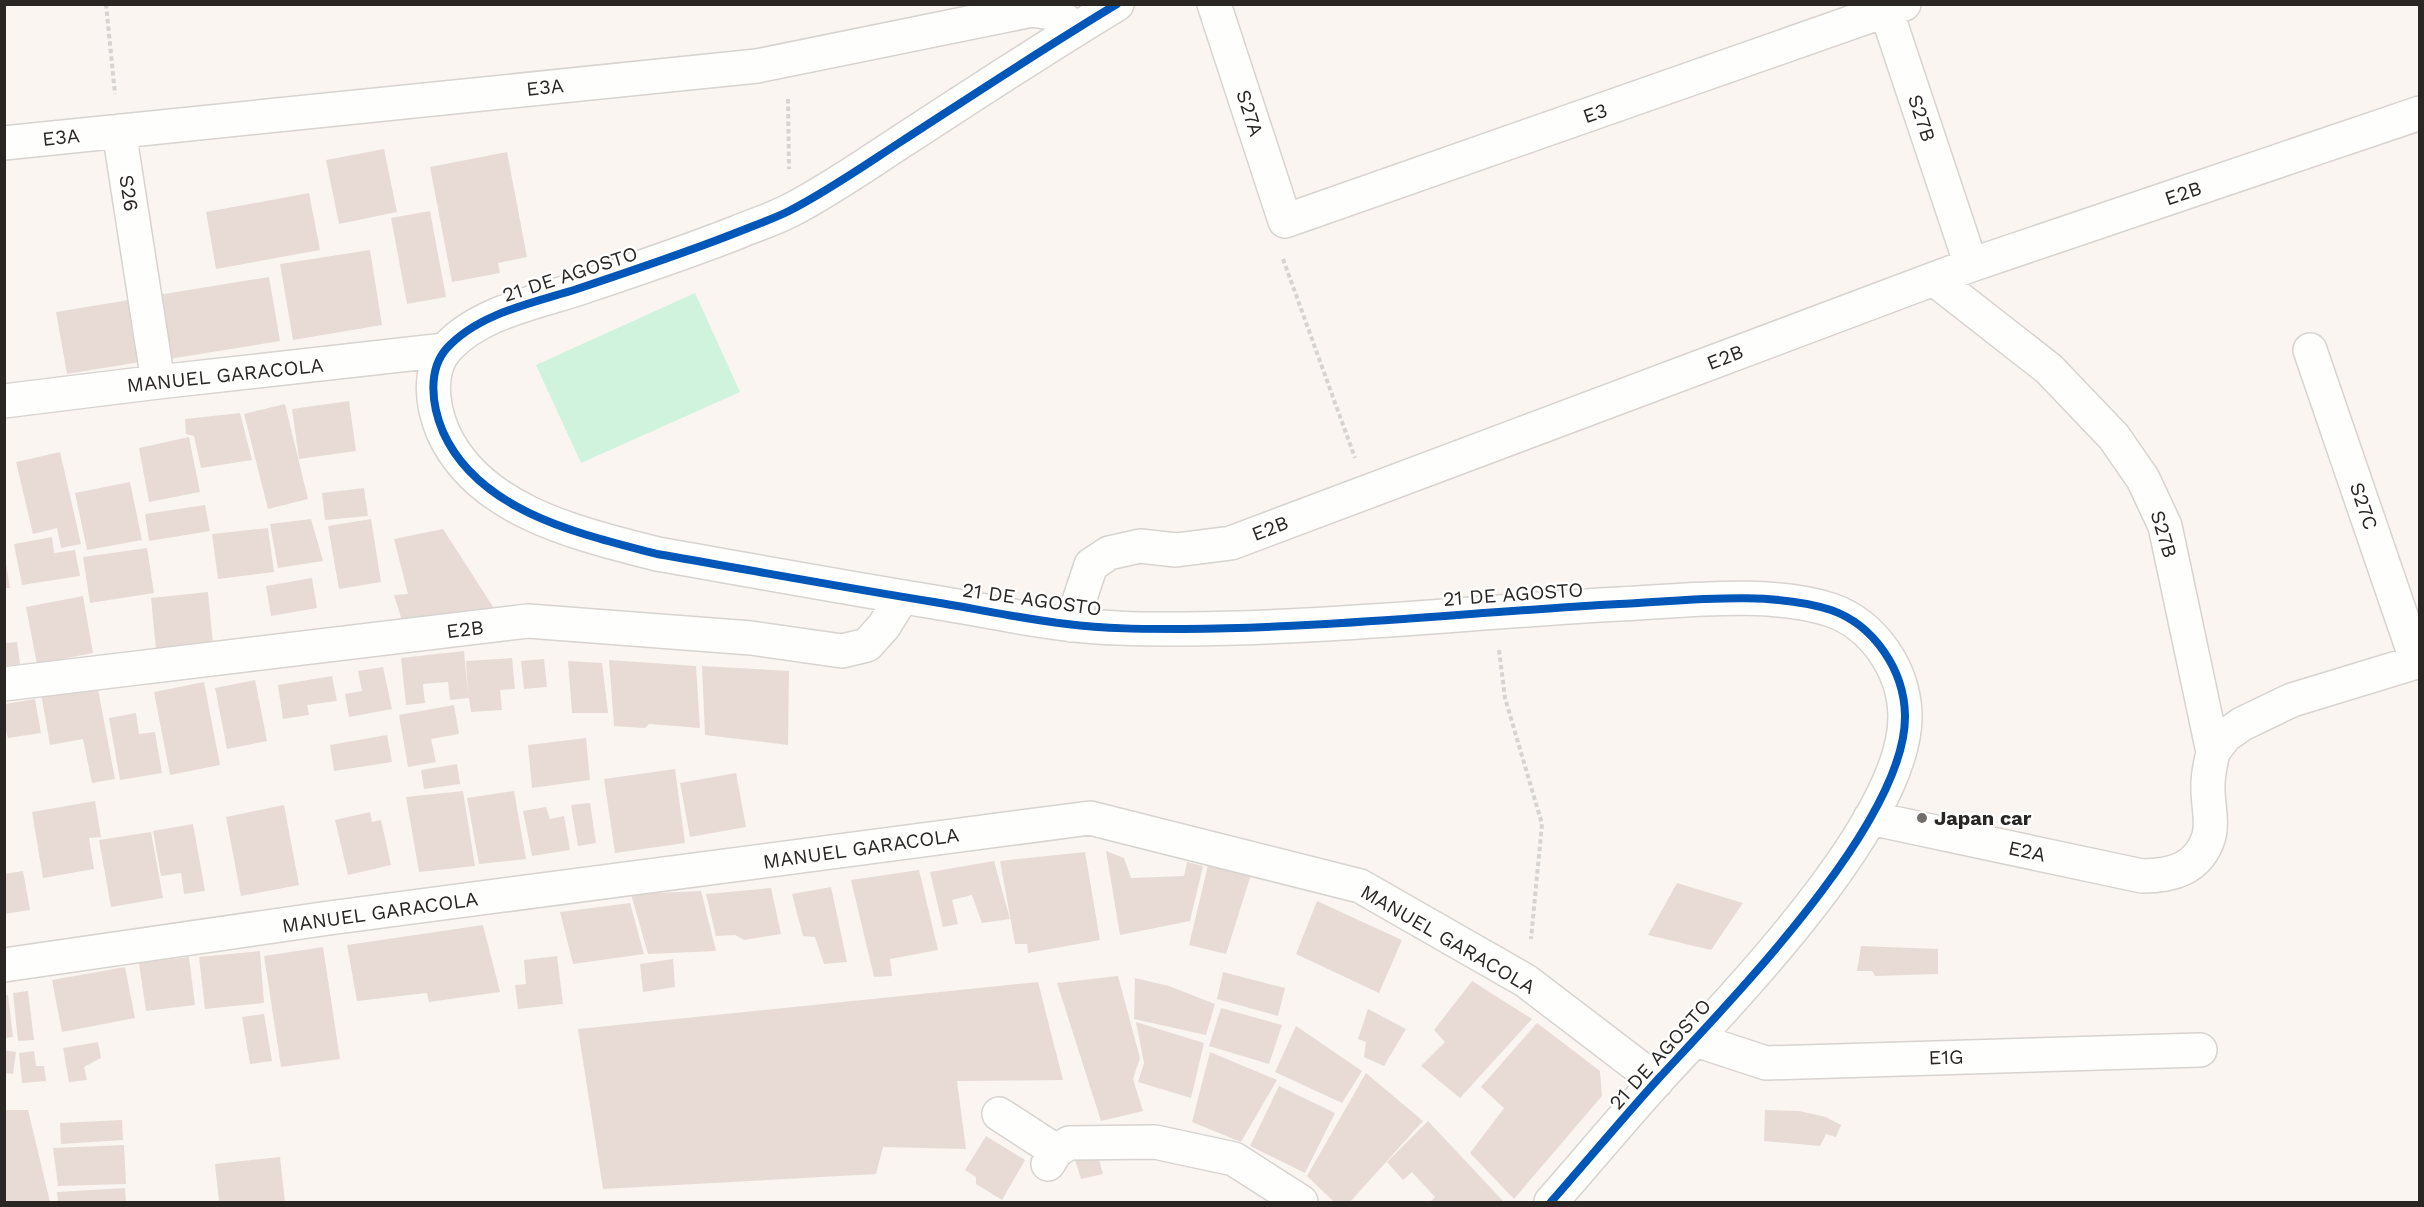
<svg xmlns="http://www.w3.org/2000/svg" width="2424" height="1207" font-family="'Work Sans',sans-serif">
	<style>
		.green { fill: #d0f3dd }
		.building { fill: #e8dbd6 }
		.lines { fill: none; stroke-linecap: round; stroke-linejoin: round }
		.minor-casing { stroke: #d7d3cf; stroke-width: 36 }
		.path { stroke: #d6d4d3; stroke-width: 4; stroke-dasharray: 4.5 3; stroke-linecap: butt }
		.minor { stroke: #fefefd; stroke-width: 33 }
		.cycleway-casing { stroke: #fff; stroke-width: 11 }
		.cycleway { stroke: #0057b8; stroke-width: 8 }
		.poi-dot { fill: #726e6b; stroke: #fff; stroke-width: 2 }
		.labels { text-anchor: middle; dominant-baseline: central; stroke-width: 5; stroke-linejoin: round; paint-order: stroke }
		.street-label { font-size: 20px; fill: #292623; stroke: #fff }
		.poi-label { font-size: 20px; font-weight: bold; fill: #292623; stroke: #fff; text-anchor: start }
	</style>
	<rect width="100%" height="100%" fill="#faf5f0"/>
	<!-- green -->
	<path class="green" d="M695 293 740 392 581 463 536 365Z"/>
	<!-- building -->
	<path class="building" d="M384 149 397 212 339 224 326 160Z
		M507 152 527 257 498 263 500 273 452 282 430 167Z
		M309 193 320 250 216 269 206 212Z
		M430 211 446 297 407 304 391 218Z
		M370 250 382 325 293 340 280 264Z
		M269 277 280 341 169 359 158 295Z
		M135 299 146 361 67 374 56 312Z
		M349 401 356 451 299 459 292 409Z
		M285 404 308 499 268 509 244 414Z
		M240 413 252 460 201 468 194 436 186 434 185 419Z
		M189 437 200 492 149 502 139 448Z
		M60 452 81 544 61 548 57 528 33 534 16 462Z
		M130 482 142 540 87 550 75 493Z
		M364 488 368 516 325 520 322 493Z
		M205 505 210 531 149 541 145 514Z
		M311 519 323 561 278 568 270 524Z
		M371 519 381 582 339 589 328 526Z
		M268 528 274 572 218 579 212 534Z
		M443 529 499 616 403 624 394 595 408 594 394 539Z
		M52 537 54 553 75 550 80 576 22 585 14 544Z
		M147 548 154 593 90 603 83 557Z
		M4 552 10 588H4Z
		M312 578 317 608 271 616 266 586Z
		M208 592 213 644 156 650 151 598Z
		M83 596 93 653 37 664 26 607Z
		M17 642 20 664 5 666V643Z
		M464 651 468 695 466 661 512 658 515 689 500 690 502 710 471 712 469 698 450 700 448 682 423 684 425 703 406 705 401 658Z
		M544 659 547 687 524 689 521 661Z
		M609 660 696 666 700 728 649 724 645 728 614 726Z
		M568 661 602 663 608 713H572Z
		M702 666 789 671 788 745 705 735Z
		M383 667 392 709 349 717 345 694 362 691 358 671Z
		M332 676 337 701 307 705 309 715 283 719 278 685Z
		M255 680 267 741 227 749 215 688Z
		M204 682 220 765 170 775 154 692Z
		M97 684 115 779 92 783 83 739 50 745 41 694Z
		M35 699 41 733 8 738 5 726V704Z
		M454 705 459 734 431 739 436 762 408 767 399 715Z
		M136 713 139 734 155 732 162 773 120 780 109 718Z
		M387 735 392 762 334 771 330 745Z
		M586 738 590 780 532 788 528 745Z
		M457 764 460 784 424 789 421 770Z
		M675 769 685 843 615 853 604 779Z
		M736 773 746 827 690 837 680 783Z
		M463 791 475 866 419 872 406 797Z
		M514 791 526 859 479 864 467 798Z
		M95 801 101 837 89 838 94 869 43 878 32 812Z
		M590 803 596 843 578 846 571 805Z
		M284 805 299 885 241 896 226 817Z
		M546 807 550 819 564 816 570 850 532 856 523 811Z
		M370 812 372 822 381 820 391 865 348 875 335 820Z
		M193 824 205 891 184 894 181 873 161 876 153 831Z
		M151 832 163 898 111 907 99 840Z
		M1106 851 1124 858 1131 878 1184 876 1187 862 1203 866 1190 921 1120 935Z
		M1085 852 1100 940 1028 953 1027 944H1015L1000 861Z
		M994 861 1010 919 982 923 972 895 952 900 958 924 943 927 930 872Z
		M1208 865 1251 875 1226 954 1189 945Z
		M919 870 938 950 890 959 892 976 874 977 851 880Z
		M23 871 30 910 4 914V874Z
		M1677 883 1743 903 1711 950 1648 935Z
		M831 887 847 962 824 964 815 937 803 936 792 894Z
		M771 888 781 934 744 940 735 935 716 936 706 894Z
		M701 891 716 951 648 954 631 894Z
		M1317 901 1402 940 1379 993 1296 954Z
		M630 903 644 954 573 964 560 912Z
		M483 925 500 992 429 1002 427 993 357 1001 347 945Z
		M1861 946 1938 949V974L1875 976 1872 971H1857Z
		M323 947 340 1059 281 1067 264 956Z
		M260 951 264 1003 205 1009 199 957Z
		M557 956 563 1004 518 1009 515 985 526 984 524 960Z
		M189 957 195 1005 146 1011 139 963Z
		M673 959 675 987 643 992 640 964Z
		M125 967 135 1018 62 1032 52 980Z
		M1223 972 1285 988 1278 1016 1217 999Z
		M1118 976 1140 1058 1133 1079 1143 1111 1101 1121 1057 983Z
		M1135 978 1169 986 1215 1004 1206 1035 1134 1019Z
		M1472 981 1532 1019 1460 1098 1421 1066 1445 1042 1434 1030Z
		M1038 982 1063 1080 957 1081 966 1149 883 1147 876 1174 603 1189 578 1029Z
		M28 991 34 1040 18 1041 13 993Z
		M4 995H8L13 1037 4 1038Z
		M1221 1008 1282 1025 1269 1064 1209 1046Z
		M1368 1009 1406 1029 1384 1066 1364 1057 1366 1042 1358 1039Z
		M264 1014 272 1061 250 1064 242 1017Z
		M1136 1022 1204 1043 1191 1098 1138 1082 1144 1063Z
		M1537 1023 1600 1071 1602 1096 1514 1199 1470 1153 1504 1108 1481 1087Z
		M1296 1026 1362 1071 1342 1103 1275 1072Z
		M98 1042 101 1058 84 1067 87 1080 69 1082 63 1048Z
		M4 1050 16 1052 13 1074 4 1073Z
		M34 1051 36 1066H44L46 1081 22 1083 19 1053Z
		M1210 1052 1277 1080 1241 1142 1192 1122Z
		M1366 1073 1423 1121 1350 1202H1334L1307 1176Z
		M1279 1086 1335 1113 1305 1173 1250 1146Z
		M4 1110H28L50 1202H4Z
		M1765 1110 1799 1111 1826 1117 1841 1125 1836 1137 1826 1134 1820 1146 1764 1141Z
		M122 1120 123 1140 61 1144 60 1123Z
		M1428 1121 1504 1202H1430L1435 1197 1412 1172 1403 1180 1387 1162Z
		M986 1136 1025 1160 1002 1200 976 1184V1177L965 1170Z
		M124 1145 126 1184 58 1186 53 1148Z
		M1098 1156 1103 1174 1081 1179 1075 1160Z
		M280 1157 285 1202H219L215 1164Z
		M125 1188 126 1202H58L57 1192Z"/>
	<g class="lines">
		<defs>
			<path id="minor" d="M1117 4C1044 48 973 95 902 141 865 165 828 191 789 211 773 219 755 225 738 232 685 253 631 271 577 289 533 303 479 313 447 348 427 370 432 406 443 432 479 512 580 534 657 554 749 570 841 587 934 602 978 609 1023 619 1067 624 1105 629 1146 629 1184 629 1329 628 1474 612 1619 604 1684 601 1770 590 1831 610 1874 625 1904 670 1905 715 1907 821 1730 1001 1659 1078 1622 1119 1587 1161 1551 1202
				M1214 4 1285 221 1904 4
				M1884 4 1971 265
				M119 131 158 382
				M4 143 757 66 1032 10 1058 14 1075 29
				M2310 350 2417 662
				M4 401 158 382 445 350
				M1071 625 1091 565 1109 553 1140 546 1176 550 1231 543 1971 265 2420 113
				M4 684 528 621 751 638 842 651 867 645 884 626 902 597
				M2213 752 2225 736 2242 724 2292 700 2420 661
				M1870 818 2142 876C2172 876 2199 869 2209 836 2213 821 2207 800 2208 784 2208 773 2211 762 2213 752L2165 526 2143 479 2114 437 2049 369 1934 279
				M4 965 329 918 1090 818 1360 886 1526 981 1657 1081
				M1696 1040 1766 1063 2200 1050
				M999 1114 1056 1151
				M1048 1164 1056 1151 1069 1143 1155 1142 1234 1159 1301 1202"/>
		</defs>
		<!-- minor casing -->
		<use href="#minor" class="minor-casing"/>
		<!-- path -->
		<path class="path" d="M106 4 115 94
			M788 99 789 169
			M1283 259 1355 458
			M1499 650 1505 698 1542 824 1531 939"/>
		<!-- minor -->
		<use href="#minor" class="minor"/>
		<defs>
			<path id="cycleway" d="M1117 4C1044 48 973 95 902 141 865 165 828 191 789 211 773 219 755 225 738 232 685 253 631 271 577 289 533 303 479 313 447 348 427 370 432 406 443 432 479 512 580 534 657 554 749 570 841 587 934 602 978 609 1023 619 1067 624 1105 629 1146 629 1184 629 1329 628 1474 612 1619 604 1684 601 1770 590 1831 610 1874 625 1904 670 1905 715 1907 821 1730 1001 1659 1078 1622 1119 1587 1161 1551 1202"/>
		</defs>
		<!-- cycleway casing -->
		<use href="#cycleway" class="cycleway-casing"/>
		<!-- cycleway -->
		<use href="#cycleway" class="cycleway"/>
	</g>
	<!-- markers -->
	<circle class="poi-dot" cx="1922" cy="818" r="6"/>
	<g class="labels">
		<!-- street labels -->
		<g class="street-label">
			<text transform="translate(545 87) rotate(-6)">E3A</text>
			<text transform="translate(1250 113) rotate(72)">S27A</text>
			<text transform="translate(1595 113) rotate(-19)">E3</text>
			<text transform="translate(1922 118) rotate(72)">S27B</text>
			<text transform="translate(61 137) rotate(-6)">E3A</text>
			<text transform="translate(129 193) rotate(81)">S26</text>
			<text transform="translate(2183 193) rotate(-19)">E2B</text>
			<text transform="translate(570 274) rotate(-18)">21 DE AGOSTO</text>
			<text transform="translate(1725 357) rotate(-21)">E2B</text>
			<text transform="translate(225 375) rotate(-6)">MANUEL GARACOLA</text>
			<text transform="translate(2364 506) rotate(71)">S27C</text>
			<text transform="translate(1270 528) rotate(-21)">E2B</text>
			<text transform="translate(2164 534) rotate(73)">S27B</text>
			<text transform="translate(1513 594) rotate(-4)">21 DE AGOSTO</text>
			<text transform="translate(1032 599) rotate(8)">21 DE AGOSTO</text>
			<text transform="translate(465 629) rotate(-7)">E2B</text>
			<text transform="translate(861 848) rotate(-8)">MANUEL GARACOLA</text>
			<text transform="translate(2027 851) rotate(12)">E2A</text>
			<text transform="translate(380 912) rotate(-8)">MANUEL GARACOLA</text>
			<text transform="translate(1448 939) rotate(30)">MANUEL GARACOLA</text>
			<text transform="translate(1660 1054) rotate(-48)">21 DE AGOSTO</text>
			<text transform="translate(1946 1057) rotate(-2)">E1G</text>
		</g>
		<!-- poi labels -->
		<g class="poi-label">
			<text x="1934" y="818">Japan car</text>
		</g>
	</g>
	<!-- border -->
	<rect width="2424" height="1207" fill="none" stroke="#292623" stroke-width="12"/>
</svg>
